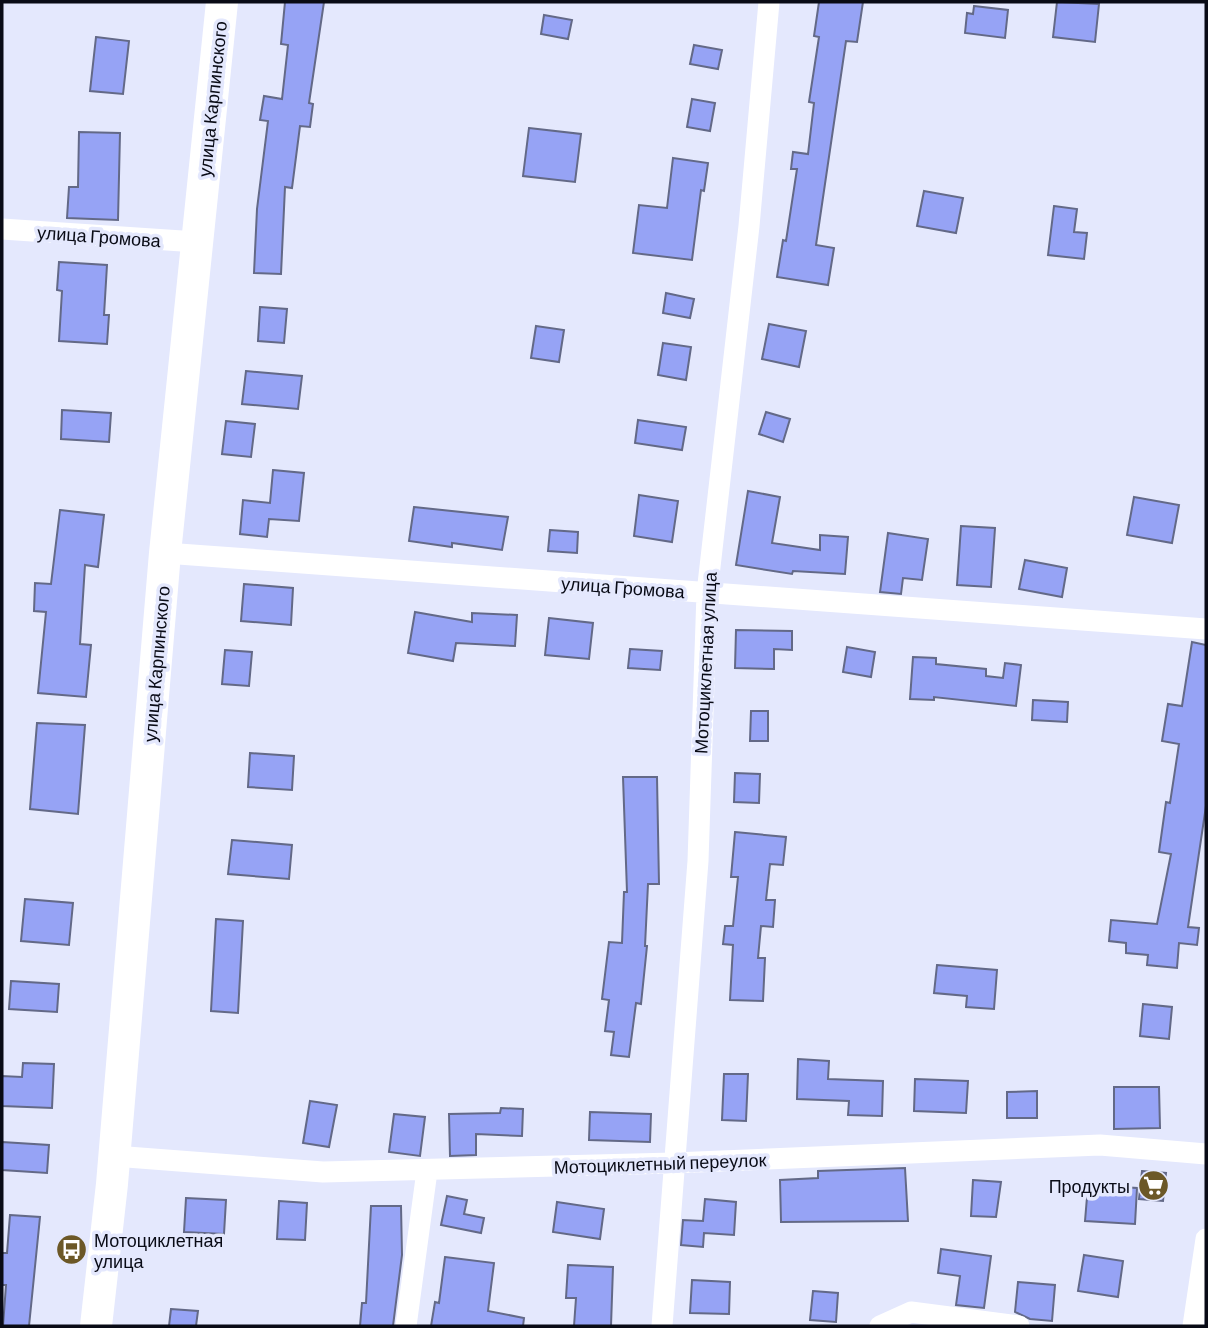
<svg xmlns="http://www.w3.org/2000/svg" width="1208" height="1328" font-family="Barlow,sans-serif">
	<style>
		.building { fill: #96a3f5; stroke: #636987; stroke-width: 2 }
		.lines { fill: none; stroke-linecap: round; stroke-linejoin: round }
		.street { stroke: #fff; stroke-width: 21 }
		.primary { stroke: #fff; stroke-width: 32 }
		.labels { text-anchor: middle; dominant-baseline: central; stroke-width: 7; stroke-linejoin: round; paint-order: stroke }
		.street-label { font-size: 18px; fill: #090b16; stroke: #e4e8fd }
		.poi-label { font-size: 18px; fill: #090b16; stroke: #e4e8fd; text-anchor: end }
	</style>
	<rect width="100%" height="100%" fill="#e4e8fd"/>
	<!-- building -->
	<path class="building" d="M285 2H324L309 103 313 104 310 127 300 126 292 188 285 187 281 274 254 273 257 209 268 121 260 120 264 96 282 99 288 45 281 44Z
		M819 2H863L857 42 846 41 816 245 834 248 828 285 777 277 783 240 786 241 797 169H791L793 152 808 154 814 103 809 102 819 37 814 36Z
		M1057 2 1099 4 1095 42 1053 37Z
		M974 6 1008 10 1005 38 965 33 967 13 973 14Z
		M544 15 572 20 568 39 541 34Z
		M96 37 129 41 123 94 90 91Z
		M694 45 722 50 718 69 690 64Z
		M692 99 715 103 710 131 687 127Z
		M529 128 581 134 575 182 523 176Z
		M79 132 120 133 118 220 67 218 69 187H78Z
		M673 158 708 163 704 191 701 190 692 260 633 253 639 205 667 208Z
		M924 191 963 198 956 233 917 226Z
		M1054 206 1077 209 1074 232 1087 233 1084 259 1048 255Z
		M59 262 107 265 104 315H109L107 344 59 341 62 291 57 290Z
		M666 293 694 299 690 318 663 313Z
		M260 307 287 309 284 343 258 341Z
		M769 324 806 331 799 367 762 359Z
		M536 326 564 330 559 362 531 358Z
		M663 343 691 347 686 380 658 375Z
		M246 371 302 376 298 409 242 404Z
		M62 410 111 413 109 442 61 439Z
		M766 412 790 419 783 442 759 434Z
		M638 420 686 427 682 450 635 443Z
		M226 421 255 424 251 457 222 454Z
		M273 470 304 473 299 521 269 519 267 537 240 534 243 500 270 503Z
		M748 491 780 497 772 543 820 550V535L848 537 845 574 793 571 792 574 736 565Z
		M639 495 678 501 672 542 634 536Z
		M1134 497 1179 505 1172 543 1127 535Z
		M414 507 508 517 502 550 452 543V547L409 541Z
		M60 510 104 515 98 567 85 565 80 644 91 645 86 697 38 693 46 612 34 611 35 583 51 584Z
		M961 526 995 528 991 587 957 585Z
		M550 530 578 532 577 553 548 551Z
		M888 533 928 539 922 580 903 578 901 594 880 592Z
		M1025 560 1067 568 1062 597 1019 589Z
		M244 584 293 588 291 625 241 621Z
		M415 612 472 622V613L517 615 515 646 456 643 453 661 408 653Z
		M549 618 593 623 589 659 545 655Z
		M736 630 792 631V650L774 649V669L735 668Z
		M1192 642 1206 645V806L1188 927 1199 928 1197 945 1179 943 1177 968 1147 965 1148 955 1126 953V943L1109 941 1111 920 1157 924 1171 854 1159 852 1166 802 1170 803 1179 744 1162 741 1168 704 1182 706Z
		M847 647 875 652 871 677 843 672Z
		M630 649 662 651 660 670 628 668Z
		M225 650 252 652 249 686 222 684Z
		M913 657 936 658V664L986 669V676L1003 678 1005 663 1021 665 1016 706 934 697V700L910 699Z
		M1033 700 1068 702 1067 722 1032 720Z
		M751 711H768V741H750Z
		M37 723 85 725 78 814 30 809Z
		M250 753 294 756 292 790 248 787Z
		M735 773 760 774 759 803 734 802Z
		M623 777H657L658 831 659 884H648L645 946H647L641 1004 636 1003 629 1057 611 1055 614 1032 605 1031 609 1000 602 999 609 942 622 943 624 892H627Z
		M735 832 786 837 783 865 770 864 766 900H775L773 927 761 926 758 958H765L763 1001 730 1000 733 945 723 944 725 926H733L738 877H731Z
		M232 840 292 845 289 879 228 874Z
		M25 899 73 903 69 945 21 941Z
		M216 919 243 921 238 1013 211 1011Z
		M937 965 997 970 994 1009 966 1007 967 996 934 993Z
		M11 981 59 984 57 1012 9 1009Z
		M1143 1004 1172 1007 1169 1039 1140 1036Z
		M798 1059 829 1061 828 1079 883 1081 882 1116 848 1115 849 1101 797 1099Z
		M23 1063 54 1064 52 1108 2 1106V1076L22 1077Z
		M724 1074H748L746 1121 722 1120Z
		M915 1079 968 1081 966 1113 914 1111Z
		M1114 1087H1159L1160 1128 1114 1129Z
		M1037 1091V1118H1007V1092Z
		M310 1101 337 1105 329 1147 303 1143Z
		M501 1108 523 1109 522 1136 476 1134V1155L450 1156 449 1114 500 1113Z
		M590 1112 651 1114 650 1142 589 1140Z
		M394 1114 425 1117 420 1156 389 1152Z
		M2 1142 49 1145 47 1173 2 1170Z
		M905 1168 908 1221 781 1222 780 1180 818 1178V1171Z
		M1142 1171 1166 1173 1163 1201 1139 1199Z
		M973 1180 1001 1182 996 1217 971 1216Z
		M1088 1185 1137 1188 1135 1224 1085 1221Z
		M447 1196 467 1200 464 1214 484 1218 481 1233 441 1225Z
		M186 1198 226 1200 224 1234 184 1232Z
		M705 1199 736 1202 734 1235 704 1233 703 1247 681 1245 683 1220 703 1221Z
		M279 1201 307 1203 305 1240 277 1239Z
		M557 1202 604 1209 600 1239 553 1232Z
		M371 1206H401L402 1255 393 1326H360L362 1303H366Z
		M10 1215 40 1217 29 1326H3L6 1285H2V1253H7Z
		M941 1249 991 1256 984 1308 956 1305 960 1276 938 1273Z
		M1084 1255 1123 1261 1118 1297 1078 1291Z
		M445 1257 494 1263 488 1311 524 1318 523 1326H431L435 1302 439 1303Z
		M568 1265 613 1267 611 1326H574L576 1298H566Z
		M692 1280 730 1282 729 1314 690 1313Z
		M1018 1282 1055 1285 1052 1321 1030 1319 1015 1312Z
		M813 1291 838 1293 836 1322 810 1320Z
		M171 1309 198 1311 196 1326H169Z"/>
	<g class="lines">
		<!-- street -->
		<path class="street" d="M2 229 197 242
			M165 553 1206 629
			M114 1156 323 1172 673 1163 1100 1145 1206 1154
			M406 1326 427 1171
			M662 1326 698 861 707 593 749 226 769 2
			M880 1326 911 1312 1019 1326
			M1193 1326 1206 1239"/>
		<!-- primary -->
		<path class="primary" d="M96 1326 112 1184 165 553 222 2"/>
	</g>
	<!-- icons -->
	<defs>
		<symbol id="supermarket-disc" viewBox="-11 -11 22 22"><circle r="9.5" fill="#6c5827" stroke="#e4e8fd"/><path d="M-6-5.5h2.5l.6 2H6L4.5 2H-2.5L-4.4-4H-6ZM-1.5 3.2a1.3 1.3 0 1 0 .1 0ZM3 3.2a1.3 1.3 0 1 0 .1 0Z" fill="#fff"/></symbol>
		<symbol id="bus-disc" viewBox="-11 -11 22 22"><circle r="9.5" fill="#6c5827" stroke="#e4e8fd"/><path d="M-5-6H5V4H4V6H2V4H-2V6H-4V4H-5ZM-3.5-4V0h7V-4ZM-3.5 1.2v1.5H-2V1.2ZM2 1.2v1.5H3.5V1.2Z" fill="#fff"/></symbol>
	</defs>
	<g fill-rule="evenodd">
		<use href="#supermarket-disc" x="1136" y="1168" width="35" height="35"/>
		<use href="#bus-disc" x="54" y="1232" width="35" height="35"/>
	</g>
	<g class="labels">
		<!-- street labels -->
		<g class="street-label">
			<text transform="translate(212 99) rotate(-84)">улица Карпинского</text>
			<text transform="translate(99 236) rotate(4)">улица Громова</text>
			<text transform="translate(623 587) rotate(4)">улица Громова</text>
			<text transform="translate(705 663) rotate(-87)">Мотоциклетная улица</text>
			<text transform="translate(156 664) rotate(-85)">улица Карпинского</text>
			<text transform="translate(660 1163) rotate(-2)">Мотоциклетный переулок</text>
		</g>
		<!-- poi labels -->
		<g class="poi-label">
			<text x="1130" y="1186">Продукты</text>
			<text x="94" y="1240" text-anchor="start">Мотоциклетная<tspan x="94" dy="21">улица</tspan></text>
		</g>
	</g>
	<!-- border -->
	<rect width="1208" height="1328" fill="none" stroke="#090b16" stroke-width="7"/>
</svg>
